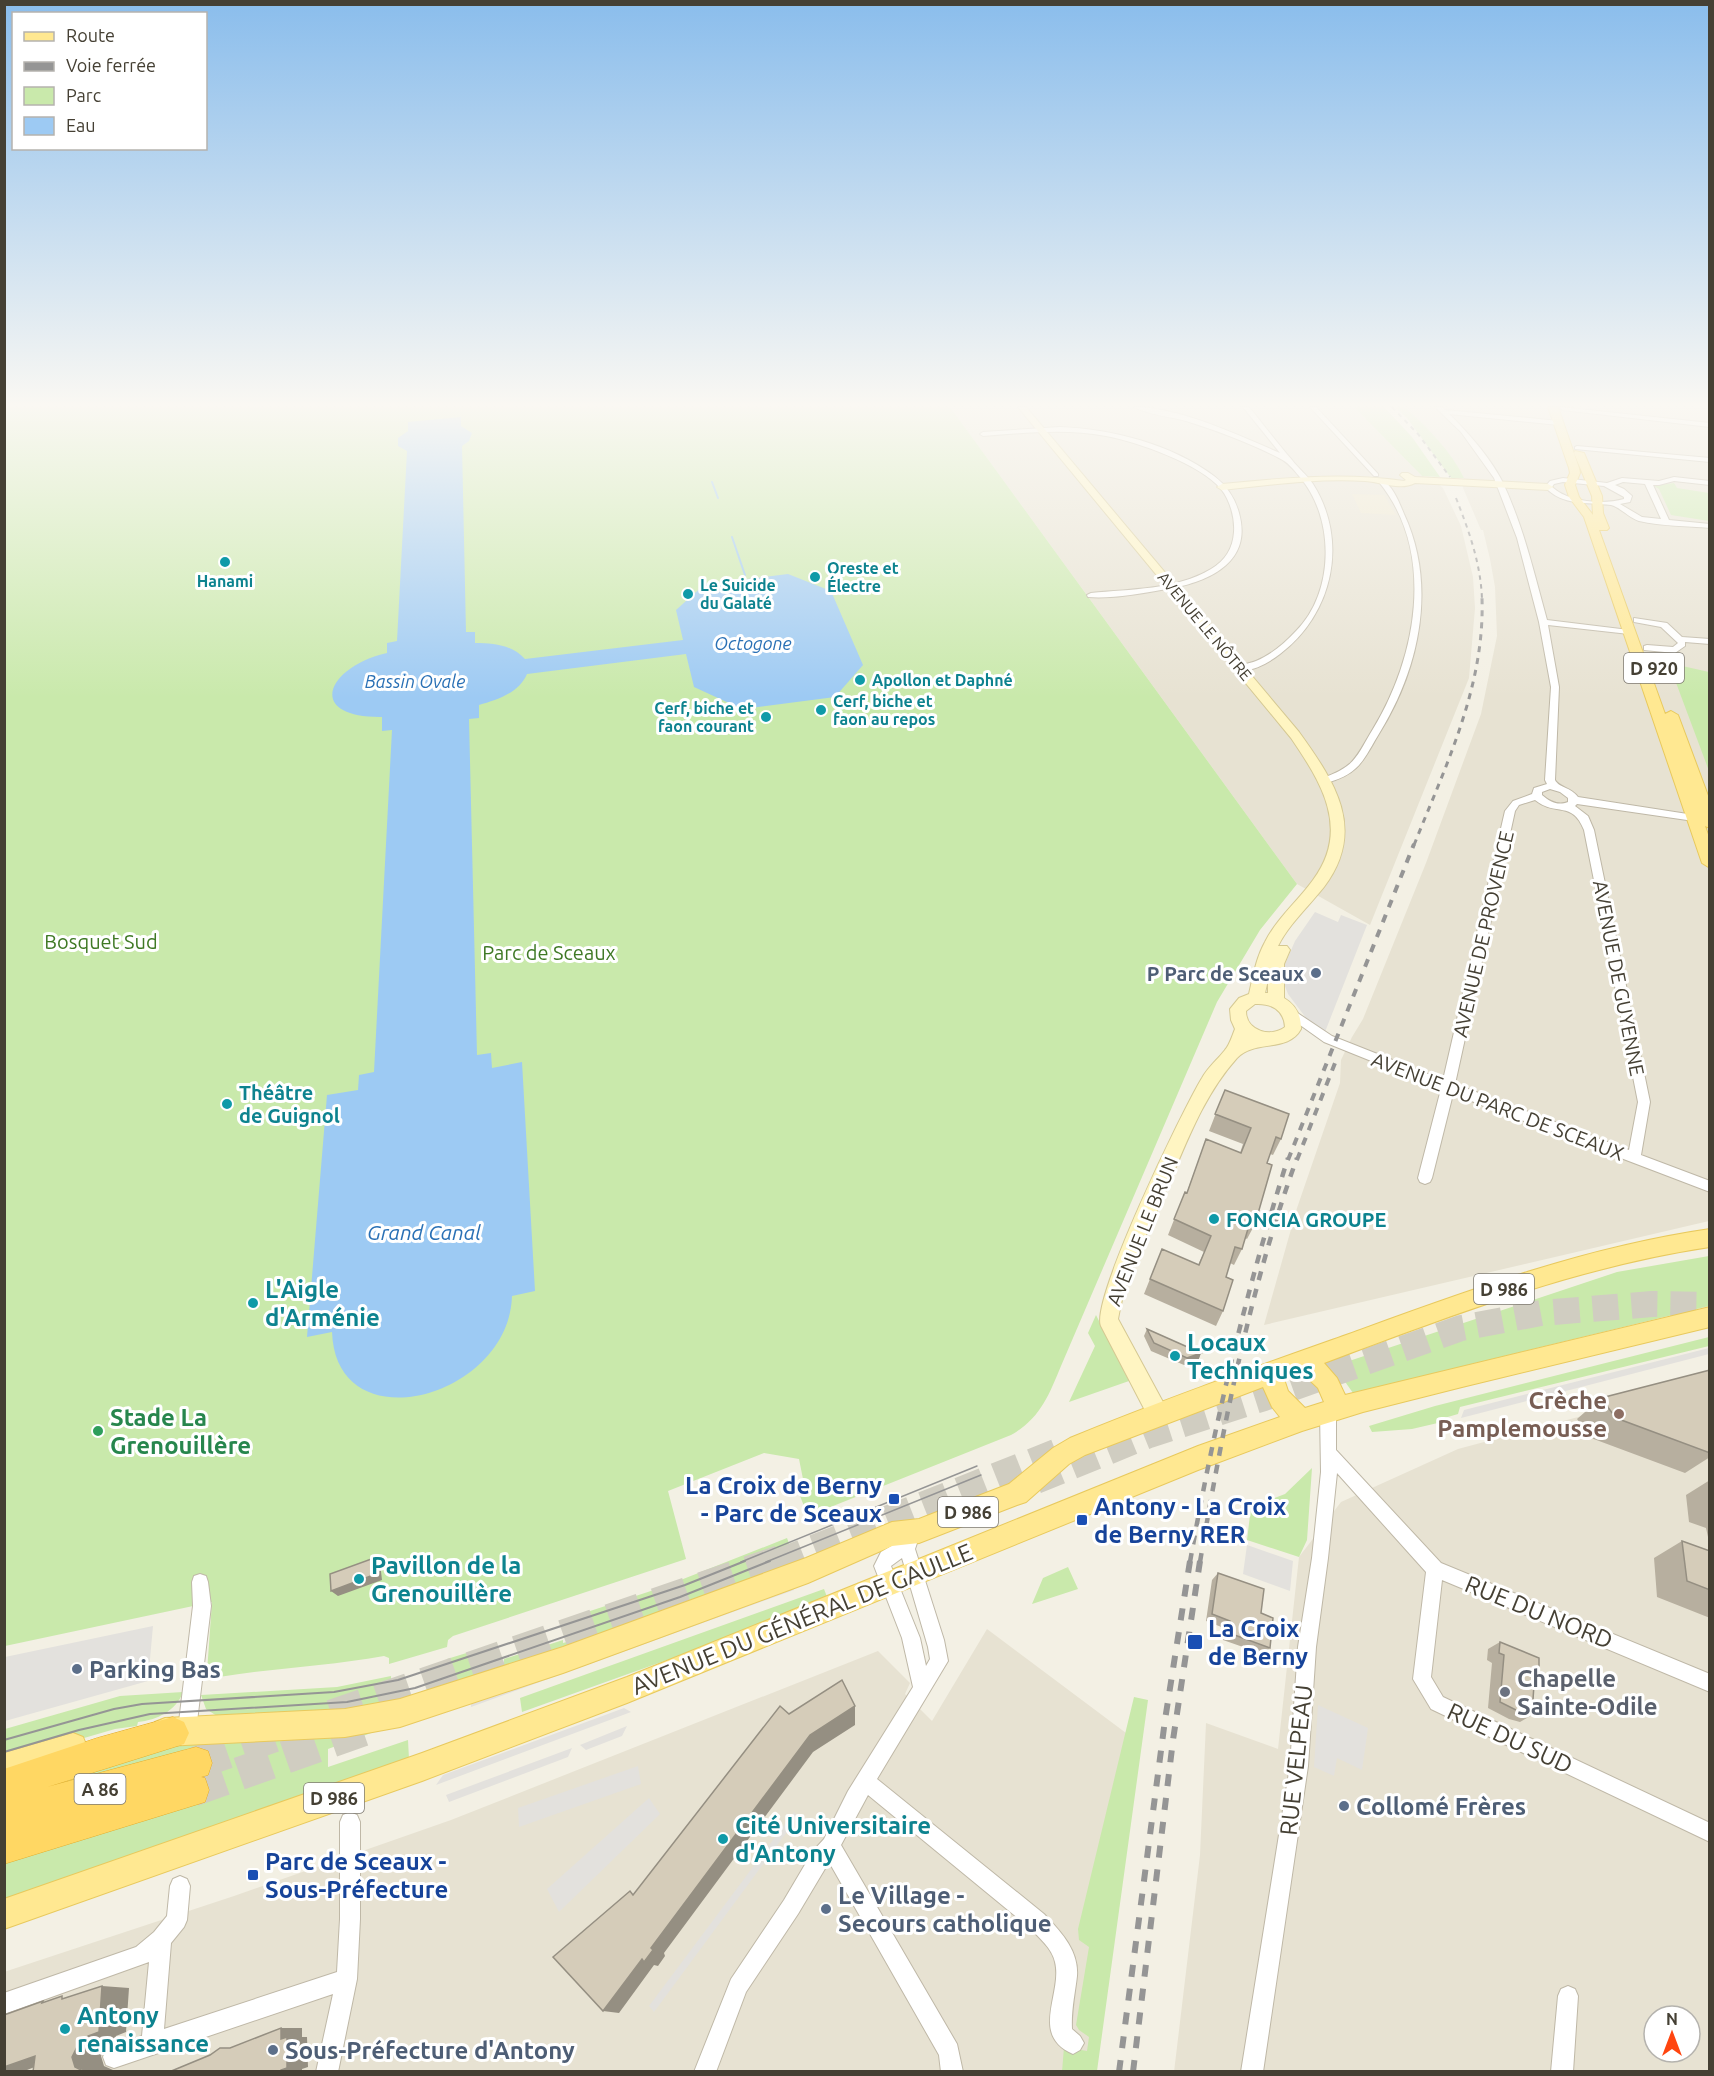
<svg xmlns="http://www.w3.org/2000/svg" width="1714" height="2076" font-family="Ubuntu,sans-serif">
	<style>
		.residential { fill: #e7e2d2; fill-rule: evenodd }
		.education { fill: #ede6cd }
		.green { fill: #c9e9ab }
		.parking { fill: #e3e1dd }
		.water { fill: #9dcaf3 }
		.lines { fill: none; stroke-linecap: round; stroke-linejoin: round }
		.stream { stroke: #9dcaf3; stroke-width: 2 }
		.highway-tunnel-far1 { stroke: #d0cdc1; stroke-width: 26; stroke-dasharray: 26 13; stroke-linecap: butt }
		.highway-tunnel { stroke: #d0cdc1; stroke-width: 33; stroke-dasharray: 33 16; stroke-linecap: butt }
		.street-casing { stroke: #bfb8a7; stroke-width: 2 }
		.secondary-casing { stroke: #d5c892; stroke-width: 2 }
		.primary-casing { stroke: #e8c95d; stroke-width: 2 }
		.highway-casing { stroke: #e4ae2e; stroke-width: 1 }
		.street { fill: #fff; fill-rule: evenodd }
		.secondary { fill: #fff5c2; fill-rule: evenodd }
		.primary { fill: #ffe891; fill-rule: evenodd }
		.highway { fill: #ffd763; fill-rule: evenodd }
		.tram-far1 { stroke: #959595; stroke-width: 1.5 }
		.tram { stroke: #959595; stroke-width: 2 }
		.rail-far4 { stroke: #959595; stroke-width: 2; stroke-dasharray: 4.5 4.5; stroke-linecap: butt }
		.rail-far3 { stroke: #959595; stroke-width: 3; stroke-dasharray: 6 6; stroke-linecap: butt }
		.rail-far2 { stroke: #959595; stroke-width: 4; stroke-dasharray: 8 8; stroke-linecap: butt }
		.rail-far1 { stroke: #959595; stroke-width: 4.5; stroke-dasharray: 9 9; stroke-linecap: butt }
		.rail { stroke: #959595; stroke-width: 6; stroke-dasharray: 12 12; stroke-linecap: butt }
		.wall { fill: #b7af9f }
		.shaded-wall { fill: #958f82 }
		.building { fill: #d5ccb9; stroke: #958f82; stroke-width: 1.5 }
		.culture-dot { fill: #0f9aa8; stroke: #fff; stroke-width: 2 }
		.service-dot { fill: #5c6f8a; stroke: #fff; stroke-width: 2 }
		.education-dot { fill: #8d6e63; stroke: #fff; stroke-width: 2 }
		.leisure-dot { fill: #2e9e5b; stroke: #fff; stroke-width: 2 }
		.transit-dot { fill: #1a4fb4; stroke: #fff; stroke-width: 2 }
		.worship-dot { fill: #6b7280; stroke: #fff; stroke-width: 2 }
		.labels { text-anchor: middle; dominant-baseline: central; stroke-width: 6; stroke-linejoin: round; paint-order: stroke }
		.far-culture-label { font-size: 16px; font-weight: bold; fill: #0d838f; stroke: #fff; text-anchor: start }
		.far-street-label { font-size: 16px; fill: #454034; stroke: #fff }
		.far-water-label { font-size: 18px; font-style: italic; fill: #2970b5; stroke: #fff }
		.shield { fill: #fff; stroke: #7d7971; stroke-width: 1.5 }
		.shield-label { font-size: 18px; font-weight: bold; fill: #454034 }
		.street-label { font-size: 20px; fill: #454034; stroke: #fff }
		.park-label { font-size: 20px; fill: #3f7925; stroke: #fff }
		.service-label { font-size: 20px; font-weight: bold; fill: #4e5e75; stroke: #fff; text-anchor: end }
		.culture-label { font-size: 20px; font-weight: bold; fill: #0d838f; stroke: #fff; text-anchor: start }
		.water-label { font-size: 21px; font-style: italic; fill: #2970b5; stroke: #fff }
		.near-culture-label { font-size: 24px; font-weight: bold; fill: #0d838f; stroke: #fff; text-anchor: start }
		.near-education-label { font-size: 24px; font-weight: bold; fill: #785e54; stroke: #fff; text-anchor: end }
		.near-leisure-label { font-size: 24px; font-weight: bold; fill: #27864d; stroke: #fff; text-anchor: start }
		.near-transit-label { font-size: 24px; font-weight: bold; fill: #164399; stroke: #fff; text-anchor: start }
		.near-street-label { font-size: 24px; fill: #454034; stroke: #fff }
		.near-service-label { font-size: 24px; font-weight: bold; fill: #4e5e75; stroke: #fff; text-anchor: start }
		.near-worship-label { font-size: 24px; font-weight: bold; fill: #5b616d; stroke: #fff; text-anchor: start }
	</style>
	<rect width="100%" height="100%" fill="#f3f0e4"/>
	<!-- residential -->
	<path class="residential" d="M950 407H1354L1422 476 1431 477 1443 488 1461 526 1473 577 1475 608 1469 678 1370 925 1297 884Z
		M1405 407H1709V1221L1264 1325 1297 1208 1340 1083 1341 1060 1352 1037 1363 1019 1426 863 1481 714 1497 636 1495 587 1490 559 1483 530H1481L1463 488 1464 478 1416 417Z
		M1709 1382V2071L1174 2072 1200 1855 1206 1723 1278 1749 1299 1557 1341 1502 1458 1449ZM1654 2016H1690V2052H1654Z
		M987 1629 1126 1733 1096 2071H5L4 1972 234 1896 451 1820 878 1651 910 1683 905 1694 932 1721Z"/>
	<!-- education -->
	<path class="education" d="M1352 494 1384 495 1396 515 1361 513Z"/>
	<!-- green -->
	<path class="green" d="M4 407H950L1297 884 1260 930 1217 1002 1061 1366C1049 1395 1040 1419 1011 1435L808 1516 800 1496 806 1494 799 1459 764 1453 668 1491 686 1559 453 1636 448 1640 447 1647 389 1664V1658L384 1656C329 1666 274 1668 219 1677V1669L207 1672 212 1602 5 1646Z
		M1354 407H1384L1412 437 1440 477 1422 476Z
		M1395 407H1405C1427 427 1451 451 1464 478H1451L1407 418Z
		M1674 483 1677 488 1709 493V521L1671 515 1659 489 1654 486Z
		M1669 663 1709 672V771L1672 672 1673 668Z
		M1709 1256V1306L1353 1393 1334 1366 1617 1272Z
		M1096 1315 1129 1381 1069 1402 1095 1346 1088 1333Z
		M1709 1337V1346L1460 1407 1458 1414 1441 1419 1442 1422 1412 1429 1372 1432 1369 1426 1435 1406Z
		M1312 1468 1307 1540 1299 1557 1247 1540 1251 1507 1285 1494Z
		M787 1538 797 1565 692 1604 448 1687 447 1659 486 1647 488 1669 504 1664V1659L563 1640V1643L578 1639 575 1616 663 1587Z
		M1068 1567 1078 1589 1032 1604 1043 1578Z
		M824 1589 829 1602 522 1712 520 1698Z
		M391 1676 392 1704 367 1710 217 1716 206 1709 201 1695 337 1687Z
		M183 1692C176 1711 157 1720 138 1722L137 1726 115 1729 5 1761V1729L120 1696Z
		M1134 1697 1148 1700 1097 2071 1062 2072 1064 2047 1087 2051 1089 2037 1079 2030 1076 2025 1089 1947 1079 1940 1078 1929Z
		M390 1726 328 1749V1767L408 1740 409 1759 5 1903V1857L195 1762 194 1747 5 1804V1797L173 1744Z"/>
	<!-- parking -->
	<path class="parking" d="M1315 912 1338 922 1341 915 1367 925 1325 1032 1309 1022 1288 994 1283 981V969L1295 941Z
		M1709 1348V1354L1461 1418 1464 1410Z
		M1247 1545 1293 1561 1290 1591 1243 1574Z
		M792 1584 794 1590 471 1707V1700Z
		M153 1626 148 1681 5 1721V1657Z
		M1318 1705 1368 1728 1362 1770 1337 1758 1334 1776 1314 1767Z
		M624 1708 631 1712 436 1785 443 1775Z
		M627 1726 622 1736 586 1750 580 1745Z
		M572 1748 568 1757 449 1802 446 1795Z
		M638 1766 641 1784 519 1827 518 1808Z
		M649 1798 660 1814 559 1912 547 1889Z
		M794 1812 798 1817 654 2012 649 2006Z"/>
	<!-- water -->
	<path class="water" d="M461 417V426L472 433 469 441 462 446 466 632H475V643C494 643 512 645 525 659L683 640 676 610 705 584 788 574 831 591 863 665 835 697 742 709 694 687 686 654 527 674C519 693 497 700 479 705V718L469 719 477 1055 491 1053 492 1068 522 1062 535 1291 512 1296C509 1398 336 1445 332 1332L307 1337 327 1095 358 1090 359 1075 374 1072 392 730 382 731V717C305 718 326 667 387 653V643L397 641 407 451 398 446V438L408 431V422Z"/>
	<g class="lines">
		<!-- stream -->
		<path class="stream" d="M712 482 718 498
			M732 537 745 575"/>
		<!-- highway-tunnel-far1 -->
		<path class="highway-tunnel-far1" d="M1036 1481 1149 1435 1264 1398 1461 1328 1541 1313 1652 1304 1710 1305
			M778 1562 1066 1448"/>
		<!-- highway-tunnel -->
		<path class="highway-tunnel" d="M332 1716 782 1561
			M196 1763 285 1732
			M193 1790 368 1728"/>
		<defs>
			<path id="street" d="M1134 407C1179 407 1238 435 1280 453L1243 407H1249C1263 424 1278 444 1292 460 1298 468 1307 475 1313 484 1349 541 1333 614 1280 654 1270 662 1246 676 1235 668 1240 664 1249 664 1256 661 1271 655 1285 643 1296 631 1335 592 1335 517 1299 476 1293 469 1288 462 1279 458 1250 443 1218 431 1186 421 1171 417 1146 414 1134 407Z
				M1310 407H1316L1378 474V476H1374Z
				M1435 407H1441L1445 410 1559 421 1562 423 1559 425 1449 414C1467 431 1490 458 1501 479 1523 524 1534 573 1547 620L1629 630 1633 632 1629 634 1548 625 1559 687 1555 780C1559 788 1571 787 1578 797L1694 815 1699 818 1694 821 1577 804 1575 806 1588 816 1594 830 1650 1102 1641 1155 1710 1181V1192L1453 1094 1432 1178 1430 1182 1425 1184 1420 1182 1418 1178 1441 1089 1324 1042 1286 1015 1288 1012H1296L1332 1036 1443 1080 1505 811 1513 801 1532 794 1534 788 1547 784 1545 780 1551 687 1539 622 1517 538 1494 478 1461 432ZM1550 789 1560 792 1568 798V802C1558 806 1550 802 1542 795V792ZM1535 800C1556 817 1572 800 1584 830L1638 1102 1629 1150 1455 1084 1515 811 1519 805Z
				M1560 407 1710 423V427L1562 410Z
				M1060 427C1112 429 1171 444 1214 476 1227 486 1235 498 1239 513 1254 566 1202 584 1161 590 1140 594 1109 599 1088 597L1087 595 1091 593C1130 589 1176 590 1211 569 1225 561 1233 548 1234 532 1235 518 1230 500 1221 489 1200 464 1138 442 1106 436 1065 428 1024 433 983 436L980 434 983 432Z
				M1577 446 1710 458V462L1575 449V447Z
				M1674 477 1710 481V485L1674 481 1659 485H1653L1669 520 1710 524V528C1687 526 1661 526 1639 521 1629 518 1620 507 1611 505 1587 502 1562 506 1545 487L1550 481 1563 478 1607 483 1622 478 1659 481ZM1563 482 1604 486 1624 497V499C1603 505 1568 502 1552 487L1554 484ZM1623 482 1645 484 1661 519 1642 517 1620 504 1630 502 1632 496 1624 489 1615 485Z
				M1382 480C1393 486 1399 502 1404 514 1437 585 1420 667 1380 732 1363 760 1360 774 1326 783L1321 780 1323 778C1356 766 1356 757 1373 729 1417 657 1436 552 1379 482Z
				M1634 618 1667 623 1682 637 1710 639V644L1685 642V646L1675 653 1644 650V646L1647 645 1673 647 1678 643 1661 627 1634 622Z
				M1328 1405 1333 1407 1336 1412V1450L1441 1563 1710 1674V1692L1442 1580 1431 1677 1443 1697 1710 1823V1842L1431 1709 1413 1679 1426 1572 1337 1473 1328 1558 1316 1647 1308 1766 1263 2072H1241L1290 1766 1298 1647 1312 1558 1321 1472 1320 1412 1323 1407Z
				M895 1527 915 1537 917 1543 915 1549 944 1640 948 1661 877 1779 1044 1914C1060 1931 1079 1950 1077 1976 1075 1994 1071 2010 1072 2029L1080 2036 1084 2043 1080 2050 1073 2054C1029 2035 1063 1993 1055 1962 1052 1948 1039 1938 1030 1928L868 1795 841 1845 957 2044 963 2072H941L939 2055 829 1862 798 1914 746 1992 716 2072H694L731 1979 784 1900 813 1851 824 1839 848 1791 913 1687 902 1638 874 1566 881 1552 895 1544 889 1541 887 1535 889 1529ZM902 1558 928 1647 930 1659 926 1666 920 1638 891 1566Z
				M200 1574 206 1576 208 1582 211 1606 196 1730 193 1736 187 1739 181 1736 178 1730 193 1606 192 1582 194 1576Z
				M350 1812 357 1815 360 1822V1919L357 1979 338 2072H316L333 1994 114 2068 106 2065 103 2057 106 2049 142 2036 149 1962 4 2014V1993L136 1947 154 1932 167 1916 170 1886 173 1879 180 1876 187 1879 190 1886 187 1920 184 1927 171 1943 164 2029 337 1972 340 1919V1822L343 1815Z
				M1568 1986 1575 1989 1578 1996 1573 2072H1551L1558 1996 1561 1989Z"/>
			<path id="secondary" d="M1018 407H1026L1299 732C1335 782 1367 830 1324 887 1309 906 1289 924 1278 946H1287L1290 950 1284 964V998C1296 1005 1301 1015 1301 1029 1288 1053 1255 1039 1237 1058 1202 1097 1185 1147 1164 1195 1147 1234 1125 1276 1118 1319L1170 1415 1167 1422 1159 1425 1151 1422 1101 1326C1090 1301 1183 1109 1202 1078 1208 1067 1218 1059 1225 1050 1230 1044 1232 1036 1235 1029L1231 1020 1230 1009 1239 998 1249 994C1253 977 1256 958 1265 942 1277 918 1298 901 1313 880 1351 829 1321 782 1291 738ZM1268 980V993H1265ZM1255 1004C1271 1003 1284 1010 1285 1027 1271 1038 1246 1031 1246 1011Z
				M1402 473H1408L1415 477 1548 484 1553 487 1548 490 1415 483C1400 491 1381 482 1365 481 1318 478 1269 485 1222 490L1217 487 1222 484C1283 478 1344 472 1404 481L1406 480 1400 475Z"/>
			<path id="primary" d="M1548 407H1558L1579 468 1580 473 1575 485 1579 497 1593 515 1592 496 1574 453 1575 451 1584 453 1602 496 1603 513 1609 528 1607 530H1599L1665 714 1671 711 1678 715 1710 801V828L1705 826 1710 840V868L1702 863 1584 517 1569 497 1565 485 1570 473 1569 468Z
				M1710 1229V1247C1576 1267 1450 1316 1324 1363L1337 1378 1345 1395 1710 1307V1327L1462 1387 1363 1412 1302 1431 1198 1470 627 1703 422 1781 4 1929V1899L422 1753 627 1677 1198 1446 1280 1417 1272 1407 1263 1387 1085 1455 1069 1464 1026 1502 1017 1505 919 1543 892 1546 808 1583 563 1673 400 1727 345 1737 165 1746 155 1742 151 1732 155 1722 165 1718 345 1709 400 1699 563 1647 806 1558 892 1522 919 1519 1009 1484 1053 1448 1070 1438C1162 1400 1256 1367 1349 1334 1467 1291 1585 1247 1710 1229ZM1301 1372 1318 1388 1324 1402 1305 1408 1288 1391 1284 1379Z
				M73 1733 83 1737 87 1747 83 1757 4 1781V1753Z"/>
			<path id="highway" d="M173 1717 184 1722 189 1733 184 1744 47 1787 196 1747 208 1751 212 1763 208 1775 201 1777 205 1778 209 1790 205 1802 4 1864V1769L97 1738Z"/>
		</defs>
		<!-- street casing -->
		<use href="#street" class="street-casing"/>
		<!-- secondary casing -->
		<use href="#secondary" class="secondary-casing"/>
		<!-- primary casing -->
		<use href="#primary" class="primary-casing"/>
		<!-- highway casing -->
		<use href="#highway" class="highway-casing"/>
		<!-- street -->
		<use href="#street" class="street"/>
		<!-- secondary -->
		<use href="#secondary" class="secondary"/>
		<!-- primary -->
		<use href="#primary" class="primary"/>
		<!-- highway -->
		<use href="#highway" class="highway"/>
		<!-- tram-far1 -->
		<path class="tram-far1" d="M741 1562 977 1466
			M766 1562 981 1475"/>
		<!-- tram -->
		<path class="tram" d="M4 1740 114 1709 142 1704 334 1692 398 1680 685 1585 745 1561
			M4 1752 79 1730 150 1714 347 1702 415 1688 680 1597 770 1561"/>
		<!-- rail-far4 -->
		<path class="rail-far4" d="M1392 407 1418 434 1450 477
			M1456 498C1469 531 1481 564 1482 600"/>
		<!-- rail-far3 -->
		<path class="rail-far3" d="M1414 845C1446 765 1485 686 1482 598"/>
		<!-- rail-far2 -->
		<path class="rail-far2" d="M1288 1160 1414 844
			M1297 1160 1335 1063"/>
		<!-- rail-far1 -->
		<path class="rail-far1" d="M1190 1562C1214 1425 1246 1291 1288 1158
			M1200 1562C1223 1427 1250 1287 1297 1158"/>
		<!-- rail -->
		<path class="rail" d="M1119 2072 1165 1720 1190 1561
			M1133 2072 1173 1740 1200 1561"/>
	</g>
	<!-- wall -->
	<path class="wall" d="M1225 1090 1281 1139 1273 1155 1270 1154 1267 1163 1255 1224 1247 1239 1245 1238 1242 1249 1234 1265 1230 1263 1226 1277 1223 1311 1216 1326 1144 1294 1162 1249 1198 1265 1204 1252 1168 1235 1185 1192H1187L1206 1139 1240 1153 1243 1144 1209 1131Z
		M1147 1329 1201 1353 1198 1361 1184 1365 1151 1351 1144 1336Z
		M1710 1370V1457L1685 1473 1591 1438 1577 1419 1601 1398Z
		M1710 1480V1538L1708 1537 1706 1528 1689 1522 1686 1495Z
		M1682 1541 1710 1551V1618L1657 1597 1654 1558Z
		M1218 1573 1261 1613 1270 1648 1263 1654 1223 1640 1224 1628 1206 1621 1212 1580Z
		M1500 1642 1539 1670 1535 1672 1532 1715 1520 1722 1509 1719 1488 1708 1492 1663 1487 1660 1488 1649Z"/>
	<!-- shaded-wall -->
	<path class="shaded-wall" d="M1201 1353 1198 1361 1184 1365 1187 1358Z
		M374 1558 380 1563 382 1580 338 1596 331 1591Z
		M855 1706V1725L813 1752 664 1953 665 1956 658 1966 654 1965 619 2013 603 2011 810 1735Z
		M102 1986 129 1988 126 2032 116 2036 115 2043 105 2047 101 2056 104 2066 113 2070V2072L85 2071 75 2067 72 2057 77 2047 88 2036Z
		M281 2028H302V2037H307L308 2067 302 2069V2072H281Z
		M65 2055 22 2072H4V2067L35 2056Z"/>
	<!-- building -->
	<path class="building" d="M1225 1090 1289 1114 1281 1139 1276 1137 1267 1163 1272 1165 1255 1224 1250 1222 1242 1249 1235 1247 1226 1277 1233 1280 1223 1311 1150 1279 1162 1249 1199 1265 1211 1236 1174 1219 1185 1192 1187 1193 1206 1139 1241 1153 1251 1128 1215 1114Z
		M1147 1329 1201 1353 1187 1358 1154 1343Z
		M1710 1370V1453L1616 1418 1601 1398Z
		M1682 1541 1710 1551V1590L1687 1581Z
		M374 1558 376 1574 331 1591 330 1574Z
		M1218 1573 1264 1589 1261 1613 1273 1618 1270 1648 1229 1633 1230 1621 1212 1614Z
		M1500 1642 1539 1658V1670L1535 1669 1532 1715 1522 1713 1500 1702 1504 1655 1499 1653Z
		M842 1680 855 1706 810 1735 651 1948 653 1950 644 1962 642 1959 603 2011 553 1957 630 1891 633 1895 780 1706 789 1714Z
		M102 1986 99 2032 88 2036 87 2044 77 2047 72 2057 75 2067 85 2072H33L35 2056 4 2067V2015L43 2001 42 2003 62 1996V1999Z
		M281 2028V2039L287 2037V2068L281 2070V2072H169L210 2055 220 2048H230Z"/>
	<!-- sky -->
	<linearGradient id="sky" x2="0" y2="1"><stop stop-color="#8abdec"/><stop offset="0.58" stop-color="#faf8f3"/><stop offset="1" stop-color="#faf8f3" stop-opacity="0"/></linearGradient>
	<rect width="1714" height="698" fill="url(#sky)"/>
	<!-- markers -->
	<g class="culture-dot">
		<circle cx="225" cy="562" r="6"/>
		<circle cx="815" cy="577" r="6"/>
		<circle cx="688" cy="594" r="6"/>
		<circle cx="860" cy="680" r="6"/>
		<circle cx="821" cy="710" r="6"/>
		<circle cx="766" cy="717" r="6"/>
		<circle cx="227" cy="1104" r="6"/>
		<circle cx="1214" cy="1219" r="6"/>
		<circle cx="253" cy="1303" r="6"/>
		<circle cx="1175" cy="1356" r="6"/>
		<circle cx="359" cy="1579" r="6"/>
		<circle cx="723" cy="1839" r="6"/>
		<circle cx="65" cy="2029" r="6"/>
	</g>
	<g class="service-dot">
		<circle cx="1316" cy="973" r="6"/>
		<circle cx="77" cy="1669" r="6"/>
		<circle cx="1344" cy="1806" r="6"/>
		<circle cx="826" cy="1909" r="6"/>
		<circle cx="273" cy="2050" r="6"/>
	</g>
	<circle class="education-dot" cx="1619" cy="1414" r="6"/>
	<circle class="leisure-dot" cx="98" cy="1431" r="6"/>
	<g class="transit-dot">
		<rect x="888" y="1493" width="12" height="12" rx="3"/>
		<rect x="1076" y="1514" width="12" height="12" rx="3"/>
		<rect x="1187" y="1634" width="16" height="16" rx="3"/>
		<rect x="247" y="1869" width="12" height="12" rx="3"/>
	</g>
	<circle class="worship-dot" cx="1505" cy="1692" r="6"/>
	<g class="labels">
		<!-- far-culture labels -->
		<g class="far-culture-label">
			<text x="827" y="568">Oreste et<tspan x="827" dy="18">Électre</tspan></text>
			<text x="225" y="581" text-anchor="middle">Hanami</text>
			<text x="700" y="585">Le Suicide<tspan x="700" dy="18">du Galaté</tspan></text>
			<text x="872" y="680">Apollon et Daphné</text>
			<text x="833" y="701">Cerf, biche et<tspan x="833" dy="18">faon au repos</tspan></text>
			<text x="754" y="708" text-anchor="end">Cerf, biche et<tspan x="754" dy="18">faon courant</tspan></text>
		</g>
		<!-- far-street labels -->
		<g class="far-street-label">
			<text transform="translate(1205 626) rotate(50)">AVENUE LE NÔTRE</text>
		</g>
		<!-- far-water labels -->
		<g class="far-water-label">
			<text x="753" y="643">Octogone</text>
			<text x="415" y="681">Bassin Ovale</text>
		</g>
		<!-- shield labels -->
		<g class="shield">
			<rect x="1624" y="653" width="60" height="30" rx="4.5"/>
			<rect x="1474" y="1274" width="60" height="30" rx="4.5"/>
			<rect x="938" y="1497" width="60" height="30" rx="4.5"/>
			<rect x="74.5" y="1774" width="51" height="30" rx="4.5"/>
			<rect x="304" y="1783" width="60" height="30" rx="4.5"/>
		</g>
		<g class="shield-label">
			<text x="1654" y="668">D 920</text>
			<text x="1504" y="1289">D 986</text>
			<text x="968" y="1512">D 986</text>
			<text x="100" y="1789">A 86</text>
			<text x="334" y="1798">D 986</text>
		</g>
		<!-- street labels -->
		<g class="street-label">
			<text transform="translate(1483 934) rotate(-77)">AVENUE DE PROVENCE</text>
			<text transform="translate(1619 978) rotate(79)">AVENUE DE GUYENNE</text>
			<text transform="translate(1498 1106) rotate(21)">AVENUE DU PARC DE SCEAUX</text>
			<text transform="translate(1142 1231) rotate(-68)">AVENUE LE BRUN</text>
		</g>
		<!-- park labels -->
		<g class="park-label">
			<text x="101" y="941">Bosquet Sud</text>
			<text x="549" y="952">Parc de Sceaux</text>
		</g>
		<!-- service labels -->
		<g class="service-label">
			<text x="1304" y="973">P Parc de Sceaux</text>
		</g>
		<!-- culture labels -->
		<g class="culture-label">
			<text x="239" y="1092">Théâtre<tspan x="239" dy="23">de Guignol</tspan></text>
			<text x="1226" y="1219">FONCIA GROUPE</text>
		</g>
		<!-- water labels -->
		<g class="water-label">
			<text x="424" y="1232">Grand Canal</text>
		</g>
		<!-- near-culture labels -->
		<g class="near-culture-label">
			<text x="265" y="1289">L'Aigle<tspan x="265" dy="28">d'Arménie</tspan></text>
			<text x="1187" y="1342">Locaux<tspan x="1187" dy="28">Techniques</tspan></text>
			<text x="371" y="1565">Pavillon de la<tspan x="371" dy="28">Grenouillère</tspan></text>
			<text x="735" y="1825">Cité Universitaire<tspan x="735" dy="28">d'Antony</tspan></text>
			<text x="77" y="2015">Antony<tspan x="77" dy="28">renaissance</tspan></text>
		</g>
		<!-- near-education labels -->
		<g class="near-education-label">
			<text x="1607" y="1400">Crèche<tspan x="1607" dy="28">Pamplemousse</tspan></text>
		</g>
		<!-- near-leisure labels -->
		<g class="near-leisure-label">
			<text x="110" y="1417">Stade La<tspan x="110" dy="28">Grenouillère</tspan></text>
		</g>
		<!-- near-transit labels -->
		<g class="near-transit-label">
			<text x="882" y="1485" text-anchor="end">La Croix de Berny<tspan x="882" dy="28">- Parc de Sceaux</tspan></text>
			<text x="1094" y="1506">Antony - La Croix<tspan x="1094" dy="28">de Berny RER</tspan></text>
			<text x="1208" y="1628">La Croix<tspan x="1208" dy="28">de Berny</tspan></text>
			<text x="265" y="1861">Parc de Sceaux -<tspan x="265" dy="28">Sous-Préfecture</tspan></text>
		</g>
		<!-- near-street labels -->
		<g class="near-street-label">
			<text transform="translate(1539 1612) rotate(22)">RUE DU NORD</text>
			<text transform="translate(802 1619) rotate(-22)">AVENUE DU GÉNÉRAL DE GAULLE</text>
			<text transform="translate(1510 1738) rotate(25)">RUE DU SUD</text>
			<text transform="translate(1296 1760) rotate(-84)">RUE VELPEAU</text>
		</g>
		<!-- near-service labels -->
		<g class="near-service-label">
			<text x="89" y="1669">Parking Bas</text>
			<text x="1356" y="1806">Collomé Frères</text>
			<text x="838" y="1895">Le Village -<tspan x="838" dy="28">Secours catholique</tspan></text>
			<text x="285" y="2050">Sous-Préfecture d'Antony</text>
		</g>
		<!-- near-worship labels -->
		<g class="near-worship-label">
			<text x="1517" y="1678">Chapelle<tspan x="1517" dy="28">Sainte-Odile</tspan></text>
		</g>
	</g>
	<!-- border -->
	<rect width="1714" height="2076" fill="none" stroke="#454034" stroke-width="12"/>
	<!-- legend -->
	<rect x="12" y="12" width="195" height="138" fill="#ffffff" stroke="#b5b3ae" stroke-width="1.5"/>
	<rect x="24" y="32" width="30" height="9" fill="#ffe891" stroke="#b5b3ae" stroke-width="1.5"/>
	<text x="66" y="42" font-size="18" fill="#454034">Route</text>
	<rect x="24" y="62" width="30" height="9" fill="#959595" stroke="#b5b3ae" stroke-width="1.5"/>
	<text x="66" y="72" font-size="18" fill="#454034">Voie ferrée</text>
	<rect x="24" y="87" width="30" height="18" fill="#c9e9ab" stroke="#b5b3ae" stroke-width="1.5"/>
	<text x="66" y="102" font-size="18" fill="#454034">Parc</text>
	<rect x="24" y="117" width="30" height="18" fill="#9dcaf3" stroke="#b5b3ae" stroke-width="1.5"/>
	<text x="66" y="132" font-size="18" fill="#454034">Eau</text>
	<!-- north arrow -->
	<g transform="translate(1672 2034)"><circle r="28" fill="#ffffff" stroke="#b5b3ae" stroke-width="1.5"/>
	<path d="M0-4.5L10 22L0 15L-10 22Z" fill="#ff450f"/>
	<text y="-9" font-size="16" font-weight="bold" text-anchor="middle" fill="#454034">N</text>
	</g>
</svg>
